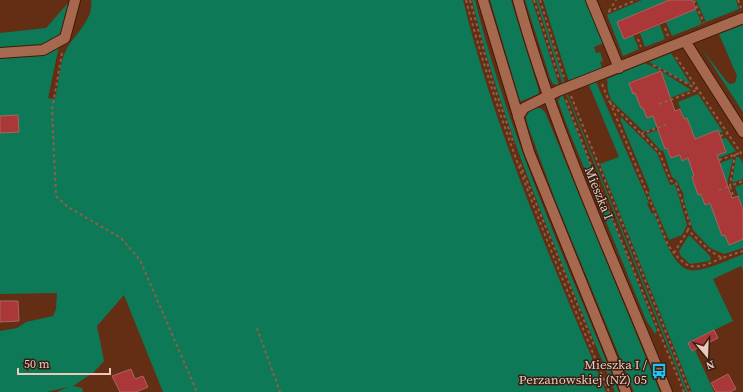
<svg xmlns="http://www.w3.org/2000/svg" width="743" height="392" font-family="'Source Serif 4',serif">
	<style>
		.green { fill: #0d7956 }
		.building { fill: #aa3839; stroke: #a86561 }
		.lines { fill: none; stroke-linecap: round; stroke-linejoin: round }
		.minor-casing { stroke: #411906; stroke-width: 12 }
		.path { stroke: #8f5f49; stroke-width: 2; stroke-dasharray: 3 3; stroke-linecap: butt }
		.minor { stroke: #a6694f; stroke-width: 10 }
		.labels { text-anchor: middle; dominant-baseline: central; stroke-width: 3; stroke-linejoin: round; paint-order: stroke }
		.street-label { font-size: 13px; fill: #ebc9bb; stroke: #381f14 }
		.poi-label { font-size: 13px; fill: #ebc9bb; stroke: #381f14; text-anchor: end }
	</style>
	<rect width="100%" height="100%" fill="#642e15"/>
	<!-- green -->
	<path class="green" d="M91 0H463C496 135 553 264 606 392H163L124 295 97 326 104 361 94 372 73 386 82 388 83 392H57L68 387 47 392H0V331L17 328 26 322 53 316 56 309 57 293 0 294V33L46 28 68 3 48 98 55 99C59 83 59 63 67 48 76 33 94 19 91 0Z
		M472 0H475C508 135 567 263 619 392H615C563 264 504 135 472 0Z
		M490 0H511L539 91 538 94 522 101H520Z
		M525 0H532L559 85 553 84 550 78Z
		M536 0H538L565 84 563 85Z
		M543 0H586L604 43 594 47 596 53 600 52 603 61 600 62 603 70 569 82Z
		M642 0H669L663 2 664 5 652 7 636 13 637 16 618 22 624 39 633 35 639 49 623 56 607 15Z
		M696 0H736L739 9 706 22Z
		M696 9 702 24 672 36 666 22Z
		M660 25 665 39 645 47 640 33Z
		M743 25V112L702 49 727 82 730 84 735 83 737 76 719 34Z
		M671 53 691 85 649 62Z
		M645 63 661 71 691 90 670 98 660 83 665 81 661 71 629 82 633 93 637 92 636 96 641 108 661 113 665 124 644 132 611 100 608 91 607 79Z
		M596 82 649 203 647 204 652 214 654 213C660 228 672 266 689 270 701 273 731 259 743 254V270L741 266 713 279 733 321 691 341 714 392H692L600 164 619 157 589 85Z
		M566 93H567L688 392H686Z
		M562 94 657 331 655 334 646 320 567 126 558 101Z
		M698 94 723 132 719 133 718 130 699 137 696 149 678 102Z
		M535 108H540L545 112 660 392H634L556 202 528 126 526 117 530 110Z
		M622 118 657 153 670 185 675 184 687 225 682 235 669 240 648 192 650 191 620 119Z
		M658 130 671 158 680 155 682 161 693 156 696 163 690 165 694 176 692 177 698 195 701 194 705 205 719 200 725 235 729 245 739 241 738 237 743 239V248L724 254 710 248 693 230 683 198 684 197 682 190H681L677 181 672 177 663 150 661 151 646 134Z
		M726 138 736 151 716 159 715 156 726 152 721 139Z
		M736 157H739L743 163V179L732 183Z
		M733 158 727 184 720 166 718 164Z
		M743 184V205L742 206 735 187Z
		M689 235 711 257 710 261 690 264 681 256 679 251Z"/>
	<!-- building -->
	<path class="building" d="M669 0H692L696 9 624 39 617 22Z
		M661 71 675 111 680 109 684 119 687 118 695 139 718 130 726 152 717 155 732 198 738 196 743 210V239L739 241 729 245 725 235 722 236 710 203 705 205 701 194 698 195 692 177 694 176 688 158 682 161 680 155 671 158 667 148 665 149 653 116 647 118 643 108H641L635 93 633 94 629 83Z
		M18 115 19 132 0 133V116Z
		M0 301H18L19 321 0 322Z
		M714 330 718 338 692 351 688 343Z
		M131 369 135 379 143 376 148 387 136 392H120L112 376Z
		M728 374 736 389 730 392H716L711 383Z"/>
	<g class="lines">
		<defs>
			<path id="minor" d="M483 0 529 152 626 392
				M518 0C555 135 615 262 667 392
				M591 0 619 68
				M685 41 743 132
				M0 53 43 50 65 38 75 0
				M518 117 524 108 558 91 743 18"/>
		</defs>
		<!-- minor casing -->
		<use href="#minor" class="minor-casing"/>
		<!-- path -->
		<path class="path" d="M466 0C501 135 556 263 609 392
			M470 0 492 80 514 144
			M534 0 559 79
			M540 0 564 77
			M694 0 704 23
			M738 0 741 8
			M609 11 616 0
			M608 12 636 0
			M665 28 668 36
			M638 39 641 47
			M62 53 52 110 56 196 68 207 121 238 140 260 197 392
			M676 57 743 156
			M653 65 697 89
			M602 84 609 101 659 152 671 181 676 183 690 224 688 230 710 251 722 258 743 251
			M571 96 690 392
			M566 100 601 191 684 392
			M610 102 668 245C687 271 693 271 722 258
			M659 104 697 90
			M641 134 668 124
			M720 136 728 133
			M735 154 730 186 743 181
			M719 160 740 153
			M520 164 594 345
			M719 190 730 186 733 195
			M674 253 688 230
			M257 328 280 392"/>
		<!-- minor -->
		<use href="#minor" class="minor"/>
	</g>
	<!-- icons -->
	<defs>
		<symbol id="bus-bare" viewBox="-9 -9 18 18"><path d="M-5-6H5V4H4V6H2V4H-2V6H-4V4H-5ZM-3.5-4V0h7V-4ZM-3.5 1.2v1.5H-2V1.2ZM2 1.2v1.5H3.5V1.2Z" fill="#12cafb" stroke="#381f14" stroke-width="2.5" paint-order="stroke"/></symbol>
	</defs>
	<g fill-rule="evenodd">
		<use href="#bus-bare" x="648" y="360" width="22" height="22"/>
	</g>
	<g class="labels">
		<!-- street labels -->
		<g class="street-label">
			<text transform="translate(599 193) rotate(68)">Mieszka I</text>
		</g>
		<!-- poi labels -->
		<g class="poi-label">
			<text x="647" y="364">Mieszka I /<tspan x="647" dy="15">Perzanowskiej (NŻ) 05</tspan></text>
		</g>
	</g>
	<!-- north arrow -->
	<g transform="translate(707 356) rotate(161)" stroke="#381f14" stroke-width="3" paint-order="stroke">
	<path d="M0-3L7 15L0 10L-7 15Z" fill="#ebc9bb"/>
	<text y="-6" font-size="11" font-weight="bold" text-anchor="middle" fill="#ebc9bb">N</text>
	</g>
	<!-- scale -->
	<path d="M18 368v6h92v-6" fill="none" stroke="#ebc9bb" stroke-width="2"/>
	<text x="24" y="368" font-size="12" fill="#ebc9bb" stroke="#381f14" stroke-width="3" paint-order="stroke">50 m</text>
</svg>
